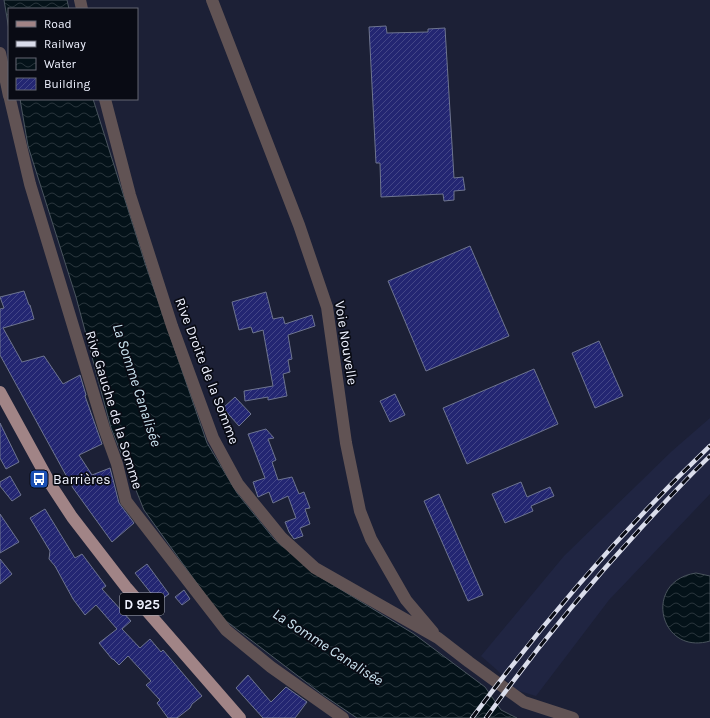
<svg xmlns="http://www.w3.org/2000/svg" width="710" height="718" font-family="Karla,sans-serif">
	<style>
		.built { fill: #202542 }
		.water { fill: url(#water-waves); stroke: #4a555e }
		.building { fill: url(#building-hatch); stroke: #6e7590 }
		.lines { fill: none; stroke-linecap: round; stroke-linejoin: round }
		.street { stroke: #615354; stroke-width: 12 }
		.primary { stroke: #a18486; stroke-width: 12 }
		.rail-casing { stroke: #daddeb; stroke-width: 4.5 }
		.rail { stroke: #090b14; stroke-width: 3; stroke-dasharray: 9; stroke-linecap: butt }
		.labels { text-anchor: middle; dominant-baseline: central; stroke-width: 3.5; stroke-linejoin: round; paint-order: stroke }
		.shield { fill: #090b14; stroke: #aaadb8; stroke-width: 1 }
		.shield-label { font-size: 13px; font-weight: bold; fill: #eff2ff }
		.street-label { font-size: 14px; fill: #eff2ff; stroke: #090b14 }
		.poi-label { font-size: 14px; fill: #eff2ff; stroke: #090b14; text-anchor: start }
		.water-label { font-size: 15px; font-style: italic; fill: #cbe4f1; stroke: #090b14 }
	</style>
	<defs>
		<pattern id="water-waves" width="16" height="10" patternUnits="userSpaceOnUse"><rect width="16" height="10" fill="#041219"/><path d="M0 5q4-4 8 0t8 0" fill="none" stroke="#29353c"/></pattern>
		<pattern id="building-hatch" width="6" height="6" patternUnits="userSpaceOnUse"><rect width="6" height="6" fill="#232672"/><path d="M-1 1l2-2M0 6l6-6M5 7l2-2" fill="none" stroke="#434687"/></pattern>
	</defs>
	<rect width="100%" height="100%" fill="#1c2036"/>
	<!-- built -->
	<path class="built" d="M710 418V494L609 600 536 696 516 690 497 670 481 656 564 556 672 451Z"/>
	<!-- water -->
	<path class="water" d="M4 0H67L69 9H9V30Z
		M20 99H93L145 263 207 443 237 493 274 539 317 575 414 634 485 687 501 710 517 718H357L323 695 222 618 144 510 111 428 76 297 28 146Z
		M696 573 710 576V641C659 656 642 581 696 573Z"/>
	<!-- building -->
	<path class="building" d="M386 26 387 33 428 32V29L445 28 454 178 463 177 465 190 454 191V200L444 201 443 194 381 197 380 163H376L369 27Z
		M470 246 509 336 426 371 388 281Z
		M24 291 29 305H30L34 319 3 328 22 362 44 356 63 384 80 375 86 395 85 396 102 444 79 455 92 475 110 468 119 503 134 523 112 542 73 488 0 355V309L4 308 0 297Z
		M266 292 273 319 283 317 285 324 312 315 315 326 288 335 292 359 288 360 290 372 283 374 287 396 268 400V397L245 401 244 391 273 386 263 330 253 333 251 327 239 330 232 302Z
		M599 341 623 396 595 408 572 353Z
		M534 369 558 424 467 464 443 408Z
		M395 394 405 415 390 422 380 401Z
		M235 397 251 414 239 426 223 408Z
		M0 423 19 462 6 469 0 458Z
		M266 429 274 438 268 439 276 460 272 462 278 480 292 477 299 494 304 492 310 508 305 509 310 524 300 528 303 536 294 539 289 532 285 522 296 518 288 496 273 503 269 492 258 497 253 482 265 478 248 434Z
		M10 476 21 495 12 501 0 486V482Z
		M521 482 527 497 550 487 554 496 531 506 533 511 505 523 492 494Z
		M439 494 483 595 468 601 424 501Z
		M45 509 75 558 82 554 106 586 102 589 131 621 122 629 140 648 150 639 161 652 163 650 202 696 192 704 190 708 177 718H168L157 703 160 700 146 685 151 681 128 656 119 665 113 659H112L99 643 117 629 96 605 85 615 73 599 55 566 49 559 50 551 30 518Z
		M0 514 19 542 0 553Z
		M0 559 12 574 0 584Z
		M147 564 169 594 158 602 135 573Z
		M184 590 190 599 182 605 175 597Z
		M248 675 271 702 286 687 307 702 295 718H263L236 688Z"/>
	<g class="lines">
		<!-- street -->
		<path class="street" d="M80 0 82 9
			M212 0 299 225 327 307 346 443 360 511 371 539 406 600 433 632
			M0 53 9 96
			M10 99 30 184 104 428 117 464 126 501 226 630 271 667 343 718
			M105 99 130 195 172 326 213 438 238 484 282 538 315 568 438 638 469 662 524 702 573 718"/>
		<!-- primary -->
		<path class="primary" d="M0 392 51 485 72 517 126 587 240 718"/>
		<defs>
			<path id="rail" d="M472 718C545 620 622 530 710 446
				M486 718C534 651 585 589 641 528 663 504 686 479 710 456"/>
		</defs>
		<!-- rail casing -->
		<use href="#rail" class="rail-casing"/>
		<!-- rail -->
		<use href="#rail" class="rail"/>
	</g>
	<!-- icons -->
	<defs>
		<symbol id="bus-square" viewBox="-11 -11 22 22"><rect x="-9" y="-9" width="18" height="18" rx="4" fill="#1a4fb4" stroke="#090b14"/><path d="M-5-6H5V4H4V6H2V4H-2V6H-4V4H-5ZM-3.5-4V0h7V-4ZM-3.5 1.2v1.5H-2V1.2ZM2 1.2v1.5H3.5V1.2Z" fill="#fff"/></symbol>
	</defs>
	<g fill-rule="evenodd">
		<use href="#bus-square" x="28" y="468" width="22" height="22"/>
	</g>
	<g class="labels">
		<!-- shield labels -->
		<rect class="shield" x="120" y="593" width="44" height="22" rx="3"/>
		<g class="shield-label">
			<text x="142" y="604">D 925</text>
		</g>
		<!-- street labels -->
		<g class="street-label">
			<text transform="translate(346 343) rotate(81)">Voie Nouvelle</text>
			<text transform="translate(207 371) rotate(69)">Rive Droite de la Somme</text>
			<text transform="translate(114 410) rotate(73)">Rive Gauche de la Somme</text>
		</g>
		<!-- poi labels -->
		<g class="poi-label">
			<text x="53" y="479">Barrières</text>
		</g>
		<!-- water labels -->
		<g class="water-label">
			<text transform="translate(137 385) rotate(72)">La Somme Canalisée</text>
			<text transform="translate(328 647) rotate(33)">La Somme Canalisée</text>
		</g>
	</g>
	<!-- legend -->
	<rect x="8" y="8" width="130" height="92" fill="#090b14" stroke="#656772"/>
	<rect x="16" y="21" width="20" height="6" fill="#a18486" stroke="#656772"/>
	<text x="44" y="28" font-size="12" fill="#eff2ff">Road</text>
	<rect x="16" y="41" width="20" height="6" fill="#daddeb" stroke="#656772"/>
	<text x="44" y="48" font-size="12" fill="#eff2ff">Railway</text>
	<rect x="16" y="58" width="20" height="12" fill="url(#water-waves)" stroke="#656772"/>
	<text x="44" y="68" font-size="12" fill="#eff2ff">Water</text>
	<rect x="16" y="78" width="20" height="12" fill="url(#building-hatch)" stroke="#656772"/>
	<text x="44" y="88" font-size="12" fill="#eff2ff">Building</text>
</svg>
